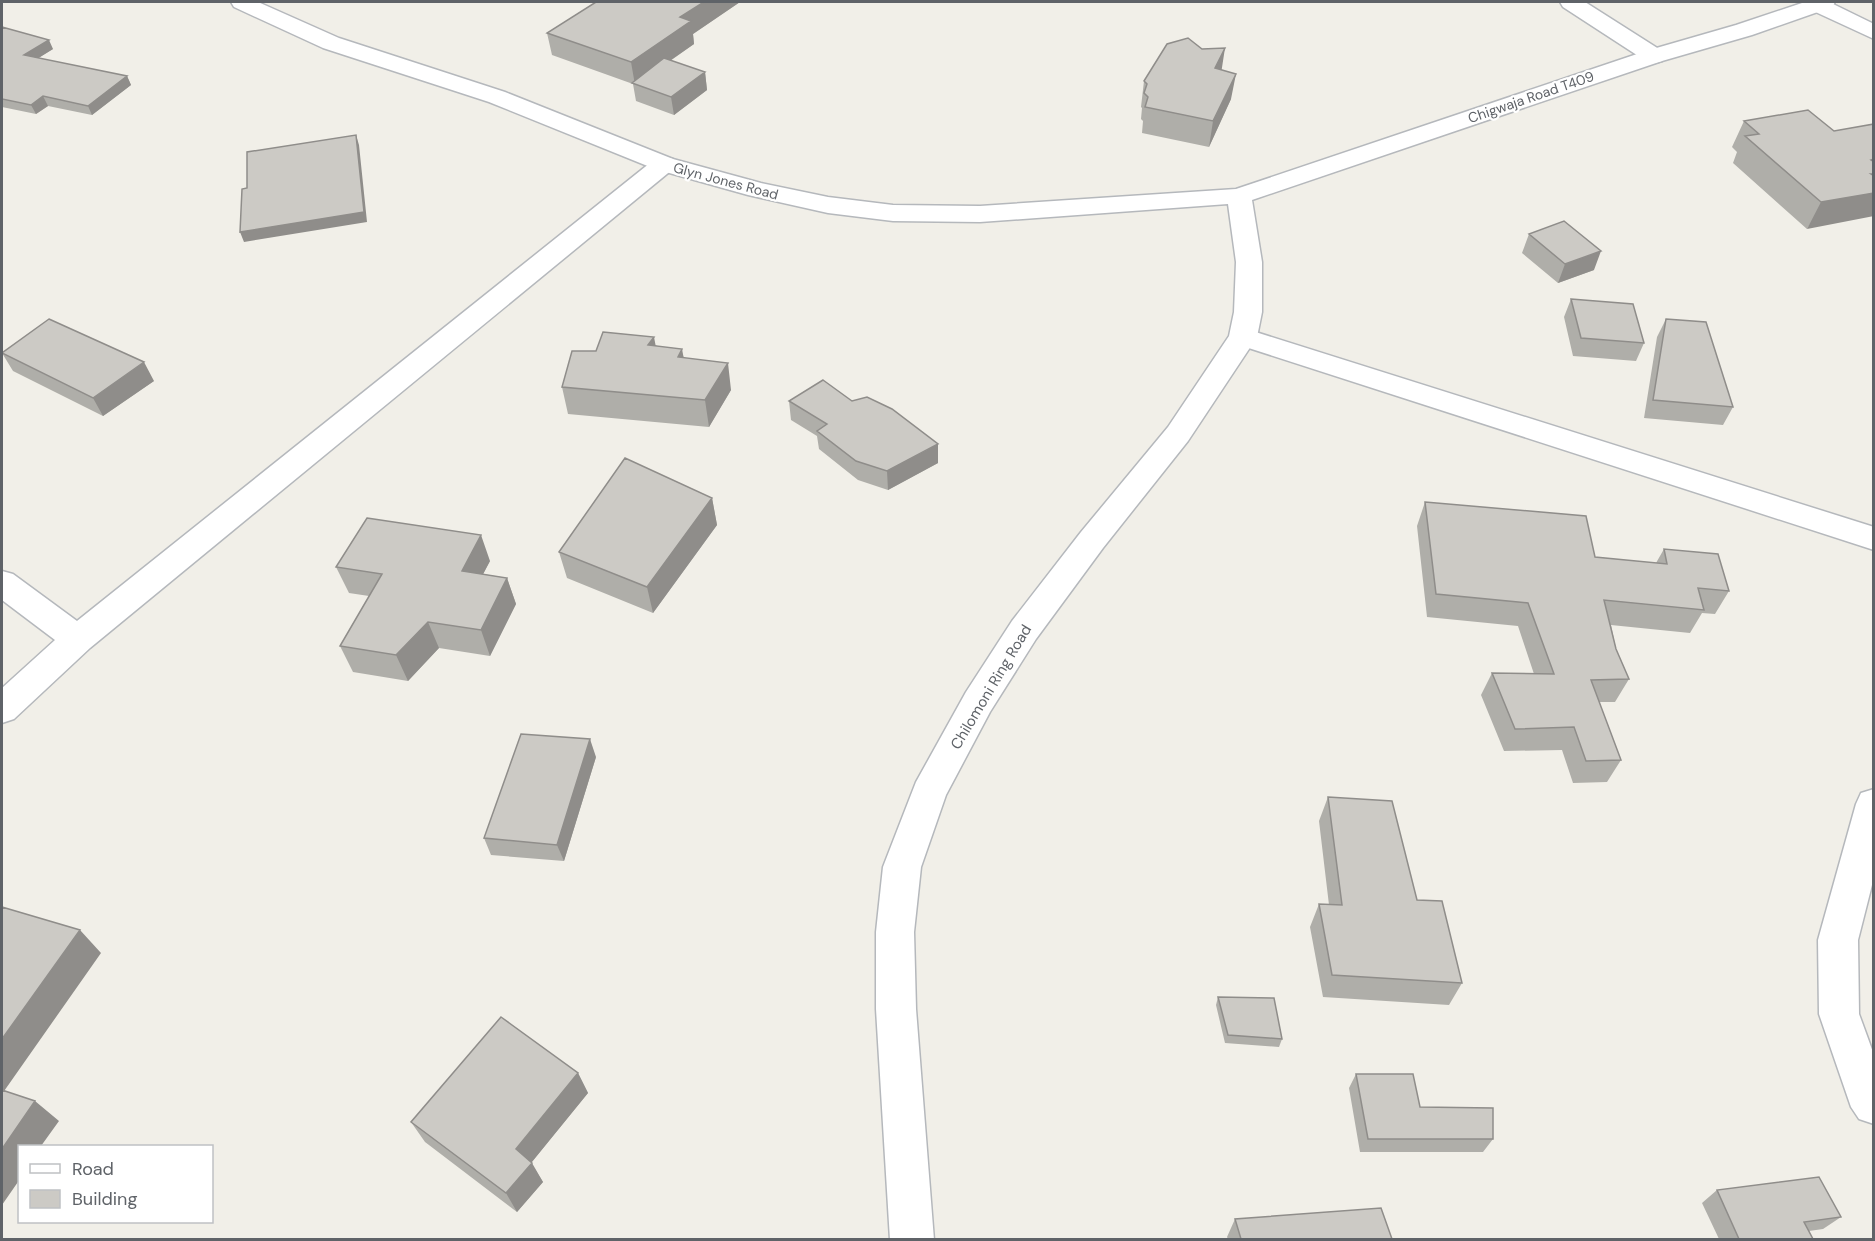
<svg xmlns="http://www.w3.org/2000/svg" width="1875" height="1241" font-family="'DM Sans',sans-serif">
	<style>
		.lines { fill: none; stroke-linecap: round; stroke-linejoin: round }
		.minor-casing { stroke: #b5b8bc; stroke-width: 3 }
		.tertiary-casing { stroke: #b5b8bc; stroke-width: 3 }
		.minor { fill: #fff; fill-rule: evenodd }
		.tertiary { fill: #fff; fill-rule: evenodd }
		.wall { fill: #afaea9 }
		.shaded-wall { fill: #8f8d8a }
		.building { fill: #cccac5; stroke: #8f8d8a; stroke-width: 1.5 }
		.labels { text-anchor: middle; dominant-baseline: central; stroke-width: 4.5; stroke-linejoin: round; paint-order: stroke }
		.far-street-label { font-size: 14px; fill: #5f6368; stroke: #fff }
		.street-label { font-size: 15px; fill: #5f6368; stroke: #fff }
	</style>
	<rect width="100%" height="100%" fill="#f1efe8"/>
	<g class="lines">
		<defs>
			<path id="minor" d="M1560 2H1585L1662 51 1665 56 1662 61 1654 63 1646 61 1563 7Z
				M1808 2H1829L1874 24V39L1809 9 1806 4Z
				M664 157 673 159 676 164 673 169 90 648 14 719 2 723V688L55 640 2 600V571L13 574 77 621 655 159Z
				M1243 328 1874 527V550L1233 343 1229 337 1233 331Z
				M1874 789V877L1858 940 1859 1014 1874 1055V1124L1859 1119 1851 1107 1819 1014 1818 940 1856 804 1861 793Z"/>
			<path id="tertiary" d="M231 2H258L339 38 505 92 673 159 761 183 828 197 893 205 980 206 1236 189 1646 51 1736 25 1805 2H1835L1832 7 1752 35 1662 61 1252 200 1262 262V312L1257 337 1188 441 1103 548 1036 639 990 712 946 795 921 867 914 932 916 1009 934 1240H890L876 1009V932L883 867 916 782 966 692 1012 621 1081 532 1168 427 1229 336 1234 312 1236 262 1228 204 980 222 893 221 828 213 748 195 655 169 489 102 323 48 234 7Z"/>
		</defs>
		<!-- minor casing -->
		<use href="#minor" class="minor-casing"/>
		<!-- tertiary casing -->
		<use href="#tertiary" class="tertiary-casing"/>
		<!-- minor -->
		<use href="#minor" class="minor"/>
		<!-- tertiary -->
		<use href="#tertiary" class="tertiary"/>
	</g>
	<!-- wall -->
	<path class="wall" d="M596 2H740L693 34 694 44 670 61 705 72 707 90 674 115 636 101 633 84 552 55 547 33Z
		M2 27 53 49 38 58 127 76 131 85 92 115 48 106 36 114 2 107Z
		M1222 70 1231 99 1209 147 1142 133 1143 121 1141 119 1142 108 1141 107 1144 81Z
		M1744 121 1834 131 1874 124 1807 229 1733 163 1737 152 1732 147Z
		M1529 234 1594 270 1558 283 1522 253Z
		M1571 299 1644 343 1636 361 1573 356 1564 317Z
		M1666 319 1733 407 1723 425 1644 418 1657 337Z
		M655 345 684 357 731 390 709 427 568 414 562 387 596 351Z
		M2 353 154 381 103 416 13 371Z
		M789 401 938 463 888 490 858 480 819 449 817 436 791 420Z
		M712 498 717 525 653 613 567 578 559 552Z
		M1425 502 1595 557 1656 563 1664 549 1729 591 1715 614 1702 613 1690 633 1611 625 1616 649 1629 679 1615 702H1599L1621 760 1607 782 1573 783 1562 750 1504 751 1481 695 1492 673 1534 674 1518 626 1427 617 1417 526Z
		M490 561 483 574 507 578 516 604 490 656 439 648 408 681 353 672 340 646 369 596 349 593 336 567Z
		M596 757 564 861 491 855 484 838Z
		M1328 797 1417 900 1462 983 1449 1005 1323 997 1310 927 1319 904 1329 905 1319 821Z
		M1218 997 1282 1039 1279 1047 1225 1043 1216 1005Z
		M578 1073 588 1093 531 1163 543 1182 517 1212 425 1142 411 1122Z
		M1356 1074 1420 1107 1493 1139 1483 1152H1360L1349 1088Z
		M1717 1190 1841 1217 1823 1229 1809 1231 1813 1239H1719L1702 1203Z
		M1235 1219 1392 1239H1228L1227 1237Z"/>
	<!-- shaded-wall -->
	<path class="shaded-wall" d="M704 2H740L693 34 694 44 635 85 631 62 680 17Z
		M49 40 53 49 29 64 24 55Z
		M1225 48 1221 74 1215 68Z
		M705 72 707 90 674 115 671 97Z
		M1236 74 1231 99 1209 147 1213 121Z
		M127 76 131 85 92 115 88 106Z
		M43 96 48 106 36 114 31 105Z
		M356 135 359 145 367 222 244 242 240 232Z
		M1874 159V216L1807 229 1821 202 1871 160Z
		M1601 251 1594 270 1558 283 1565 264Z
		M654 337 659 363 648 345Z
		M682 349 687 375 678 357Z
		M144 362 154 381 103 416 93 398Z
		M728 363 731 390 709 427 705 400Z
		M938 444V463L888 490 887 471Z
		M712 498 717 525 653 613 647 587Z
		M481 535 490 561 471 597 462 571Z
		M507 578 516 604 490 656 481 630Z
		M428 622 439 648 408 681 396 655Z
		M590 739 596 757 564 861 557 845Z
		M80 930 101 953 2 1094V1039Z
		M578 1073 588 1093 527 1168 516 1149Z
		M35 1101 59 1121 41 1146H20V1179L2 1205V1149Z
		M532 1163 543 1182 517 1212 506 1193Z"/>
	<!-- building -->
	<path class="building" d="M596 2H704L680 17 691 21 631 62 547 33Z
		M2 27 49 40 24 55 127 76 88 106 43 96 31 105 2 99Z
		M1188 38 1202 49 1225 48 1215 68 1236 74 1213 121 1145 107 1148 97 1144 93 1147 84 1144 81 1167 44Z
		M664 58 705 72 671 97 632 83Z
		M1808 110 1834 131 1874 124V159L1871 160 1874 162V174H1871L1874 176V193L1821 202 1745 136 1759 134 1744 121Z
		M356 135 364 212 240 232 242 189 247 188V152Z
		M1564 221 1601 251 1565 264 1529 234Z
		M1571 299 1633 304 1644 343 1581 338Z
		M49 319 144 362 93 398 2 353Z
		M1666 319 1706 322 1733 407 1653 400Z
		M603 332 654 337 648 345 682 349 678 357 728 363 705 400 562 387 572 351H596Z
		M823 380 852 401 867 397 892 409 938 444 887 471 856 461 817 431 827 424 789 401Z
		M625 458 712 498 647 587 559 552Z
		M1425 502 1586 516 1595 557 1667 564 1664 549 1718 554 1729 591 1698 588 1704 610 1604 600 1616 649 1629 679 1591 680 1621 760 1586 761 1574 727 1515 729 1492 673 1554 674 1528 603 1436 594Z
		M367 518 481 535 462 571 507 578 481 630 428 622 396 655 340 646 382 574 336 567Z
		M521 734 590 739 557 845 484 838Z
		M1328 797 1392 801 1417 900 1442 901 1462 983 1332 975 1319 904 1342 905Z
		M2 907 80 930 2 1039Z
		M1218 997 1274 998 1282 1039 1228 1035Z
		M501 1017 578 1073 516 1149 532 1163 506 1193 411 1122Z
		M1356 1074H1413L1420 1107 1493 1108V1139H1368Z
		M2 1090 35 1101 2 1149Z
		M1819 1177 1841 1217 1804 1222 1813 1239H1739L1717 1190Z
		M1381 1208 1392 1239H1241L1235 1219Z"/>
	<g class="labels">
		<!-- far-street labels -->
		<g class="far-street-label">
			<text transform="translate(1531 97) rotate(-19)">Chigwaja Road T409</text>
			<text transform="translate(726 181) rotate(15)">Glyn Jones Road</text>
		</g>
		<!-- street labels -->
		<g class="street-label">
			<text transform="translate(991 687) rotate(-59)">Chilomoni Ring Road</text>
		</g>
	</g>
	<!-- border -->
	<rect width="1875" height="1241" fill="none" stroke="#5f6368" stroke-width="6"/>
	<!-- legend -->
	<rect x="18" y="1145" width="195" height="78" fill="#ffffff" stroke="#bfc1c3" stroke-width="1.5"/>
	<rect x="30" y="1164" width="30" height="9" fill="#ffffff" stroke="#bfc1c3" stroke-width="1.5"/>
	<text x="72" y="1175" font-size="18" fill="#5f6368">Road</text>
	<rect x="30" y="1190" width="30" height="18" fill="#cccac5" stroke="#bfc1c3" stroke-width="1.5"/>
	<text x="72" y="1205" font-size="18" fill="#5f6368">Building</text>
</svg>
